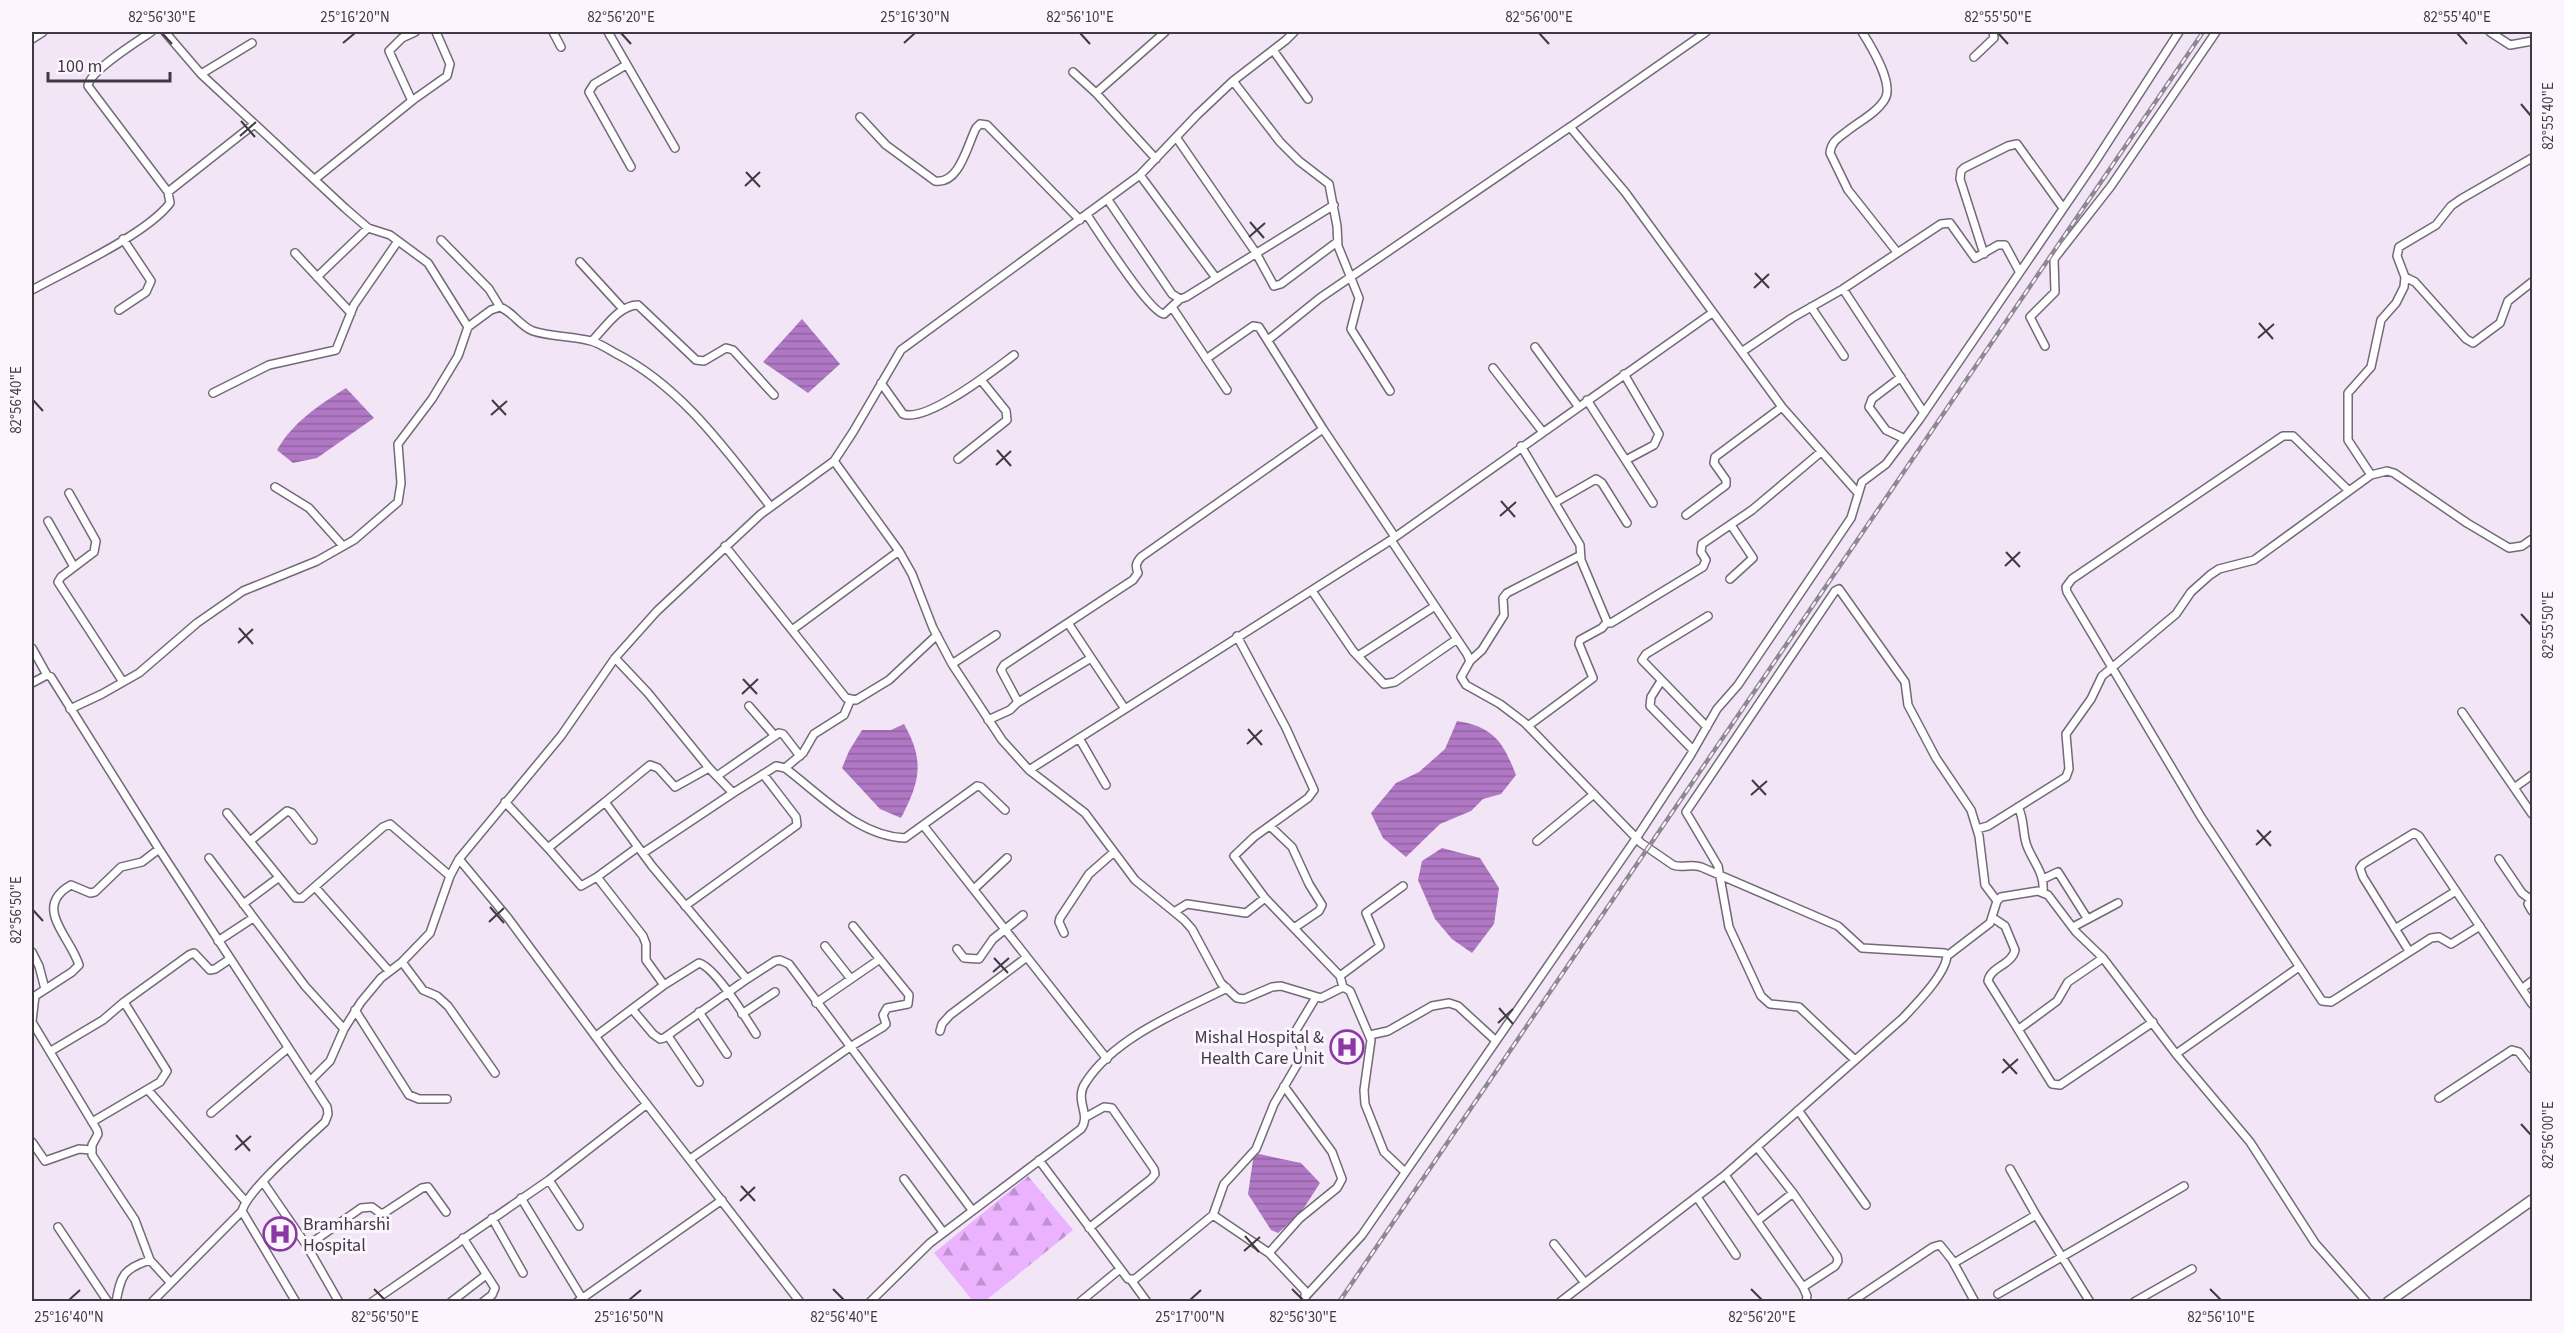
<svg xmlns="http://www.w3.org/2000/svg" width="2564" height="1333" font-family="'Source Sans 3',sans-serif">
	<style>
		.forest { fill: url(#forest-firs) }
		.water { fill: url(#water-rules) }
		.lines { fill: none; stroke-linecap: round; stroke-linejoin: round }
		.street-casing { stroke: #736977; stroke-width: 10 }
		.secondary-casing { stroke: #736977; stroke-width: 12 }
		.street { stroke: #fff; stroke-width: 7 }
		.secondary { stroke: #fff; stroke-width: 9 }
		.rail-casing { stroke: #8f8793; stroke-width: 4.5 }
		.rail { stroke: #fcf4ff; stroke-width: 2; stroke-dasharray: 7; stroke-linecap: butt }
		.ticks { fill: none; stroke: #3f3a41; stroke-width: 2 }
		.labels { text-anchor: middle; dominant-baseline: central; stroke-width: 6; stroke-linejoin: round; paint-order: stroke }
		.poi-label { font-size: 18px; fill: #3f3a41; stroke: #fcf4ff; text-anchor: end }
		.neatline { fill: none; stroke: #3f3a41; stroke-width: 2 }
		.ticks-label { font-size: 15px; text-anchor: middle; fill: #3f3a41 }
	</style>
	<defs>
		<pattern id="forest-firs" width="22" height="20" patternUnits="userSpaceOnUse" patternTransform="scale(1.5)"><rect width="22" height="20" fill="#eab2ff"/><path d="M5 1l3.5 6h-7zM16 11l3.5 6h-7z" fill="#bf92d0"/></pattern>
		<pattern id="water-rules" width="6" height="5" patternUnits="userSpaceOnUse" patternTransform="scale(1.5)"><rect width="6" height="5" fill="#b078c4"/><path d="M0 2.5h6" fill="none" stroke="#9163a1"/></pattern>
	</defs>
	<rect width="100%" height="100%" fill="#f1e5f6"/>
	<!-- forest -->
	<path class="forest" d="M1028 1176 1073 1230 985 1301H973L934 1253Z"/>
	<!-- water -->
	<path class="water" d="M802 319 840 364 808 393 763 362Z
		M346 388 374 418 317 458 293 463 277 450C293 422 319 405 346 388Z
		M1457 721C1494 727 1503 742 1516 775L1501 794 1483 799 1471 811 1440 824 1406 857 1383 838 1371 813 1396 783 1419 772 1445 749Z
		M904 724C925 761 920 782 901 818L880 809 842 768 849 751 862 730H891Z
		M1442 848 1480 858 1499 888 1494 924 1472 953 1452 939 1435 919 1418 880 1422 861Z
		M1254 1153 1301 1163 1320 1183 1300 1214 1278 1233 1271 1230 1248 1194Z"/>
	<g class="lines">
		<defs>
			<path id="street" d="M165 32 201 74 346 209 368 228 390 235 428 263 468 327
				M553 32 561 47
				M608 32 675 148
				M1862 32C1871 46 1894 84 1885 99 1877 113 1858 122 1846 132 1838 138 1831 142 1830 153L1848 190 1897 252
				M2490 32 2510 45 2532 41
				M32 39 43 32
				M1273 50 1308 99
				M1974 57 1994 38 1993 32
				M626 65 594 84 589 92 631 167
				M1073 72 1096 93 1156 159
				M201 74 252 43
				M1233 81 1280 142 1299 161 1329 184 1337 226 1338 246 1359 298 1351 329 1390 391
				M1096 93 1165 32
				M413 100 411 99 389 51 402 38 415 32
				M860 117 886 145 935 181C959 185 967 146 976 128L980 124 987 125 1080 220
				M1570 127 1706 32
				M1176 137 1256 253 1274 286 1281 284 1337 242
				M1140 175 1216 278
				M315 179 413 100 447 76 450 64 436 32
				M168 192 253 125
				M1108 200 1172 294 1180 299 1186 297 1334 205
				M1087 215C1098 231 1150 313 1164 314L1180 299
				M441 240 489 289 500 307
				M295 253 351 313
				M1984 254 1960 179 1961 171 1964 168 2008 146 2017 144 2063 208
				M580 262 623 309
				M317 277 368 228
				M2405 277 2415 282 2466 339 2473 343 2500 323 2508 301 2532 282
				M1843 289 1924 413
				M32 290C68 270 147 234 170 203L168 192 88 86C89 71 138 41 151 32
				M1172 307 1227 390
				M1811 307 1844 356
				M119 310 146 292 151 281 123 239
				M1268 340 1320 298 1570 127 1625 192 1782 407 1857 492
				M592 341C604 329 619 305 638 305L696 360 704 361 726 348 733 350 774 395
				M2045 346 2030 317 2055 292 2054 259 2111 186 2216 32
				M1535 347 1578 406
				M1743 351 1792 318 1843 289 1941 224 1950 223 1975 258 1998 245H2005L2019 271
				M1206 359 1253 326 1259 327 1323 429 1395 537
				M1493 368 1542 431
				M1624 374 1659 434 1654 445 1626 460
				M1901 377 1872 399 1869 407 1886 430 1905 439
				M881 383 903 414C927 423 994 370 1014 355
				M213 393 269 365 336 350 354 305 398 241
				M1587 400 1653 503
				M1521 446 1580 545 1581 560 1605 617 1607 622 1611 623 1703 567 1706 560 1701 552 1702 544 1752 510 1821 452
				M958 459 1007 420 1006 411 981 380
				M834 461 899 551 912 574 933 628 952 664 1002 740 1029 770 1085 813 1135 880 1184 920 1192 929 1221 983 1237 998 1244 999 1272 987 1281 986 1321 998 1343 987 1350 991 1371 1040 1364 1090 1365 1104 1384 1152 1405 1172
				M2371 475 2348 440V393L2371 367 2381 320 2396 303 2404 287 2405 277 2397 256 2399 247 2436 225 2451 206 2461 199 2532 158
				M275 487 309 508 343 546
				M2348 490 2293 436H2283L2072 579 2066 587 2067 592 2201 817 2322 1001 2331 1002 2431 938 2439 937 2451 944 2480 926
				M69 493 96 541 94 552 61 577 58 582 123 682
				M1556 502 1596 479 1602 483 1627 523
				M1686 515 1726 485V480L1714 463 1715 457 1782 407
				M48 521 74 567
				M1391 540 1712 313
				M725 546 846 698 856 700 889 680 937 635
				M1730 579 1753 558 1731 525
				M1312 591 1353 651 1384 684 1395 682 1457 639
				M1068 623 1125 709
				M792 630 899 551
				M1237 636 1286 728 1314 790 1308 798 1254 837 1234 856 1265 898 1340 976 1343 987
				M32 648 47 675
				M1358 656 1435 606
				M615 658 648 693 709 768
				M1470 661 1482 650 1504 615 1503 598 1507 593 1579 556
				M952 664 996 635
				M1661 681 1651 697 1650 706 1693 750
				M32 683 47 675 51 677 159 849 327 1107 328 1114 325 1122C306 1140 248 1189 242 1211L296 1302
				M1017 703 1091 658
				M749 706 775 736
				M70 709 102 694 139 673 197 623 243 591 317 561 354 540 398 502 401 483 398 444 432 399 458 356 468 327 491 310 500 307C513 312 520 326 533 331 552 337 572 336 591 341 599 343 608 349 615 353 681 386 726 450 770 506
				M2462 712 2532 814
				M988 720 1010 710 1017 703V700L1001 670 1004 665 1133 580 1138 573C1135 566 1136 563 1141 557L1323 429
				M1528 726 1593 678 1579 644 1580 640 1602 628 1607 622
				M1707 727 1642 660 1646 654 1708 616
				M1079 738 1106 785
				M785 768 803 753 814 734 844 715 850 701
				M1029 770 1391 540 1467 654 1470 661 1461 677 1466 685 1500 704 1525 723 1641 843 1673 865C1682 869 1691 863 1701 867L1838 926 1862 948 1945 953 1947 956C1945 975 1916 1004 1903 1018L1725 1175 1560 1302
				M717 776 779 733 783 734 800 756
				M2514 788 2532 775
				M505 802 548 848 605 802 652 866 747 979 775 961 780 960 789 964 972 1210
				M605 802 650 765 658 768 675 787 709 768 733 793 776 766 785 768C821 795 858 836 905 838L977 786 981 787 1005 810
				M2018 807C2025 820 2022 833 2027 846 2033 862 2045 873 2043 892
				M227 813 296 898H302L383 827 390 824 450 876
				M923 825 1107 1059
				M1270 826 1292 847 1309 884 1322 905 1319 911 1294 928
				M1977 829 1988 826 2066 777 2069 769 2066 734 2091 699 2102 676 2176 614 2191 592 2210 575 2219 569 2254 560 2371 475 2387 471 2394 473 2467 523 2509 548 2522 546 2532 539
				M250 841 287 811 292 813 313 840
				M1537 841 1594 794
				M548 848 581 886 597 877 638 847
				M643 853 733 793
				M209 858 305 986 344 1029
				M459 859 508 918 618 1067 800 1302
				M2499 859 2522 893 2530 899
				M597 877 643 936 646 944V960L664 985
				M2043 879 2058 872 2087 918
				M315 887 389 971
				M974 889 1007 858
				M2532 897 2528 904 2532 911
				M243 904 278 878
				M685 906 797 825 796 817 763 774
				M1174 912 1187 904 1246 913 1265 898
				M1993 918 2005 926 2015 950C2012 965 1990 967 1988 981L2052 1084 2060 1085 2153 1022
				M2073 927 2118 903
				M2395 929 2456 891
				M1064 933 1059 922 1060 918 1089 874 1114 852
				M218 941 253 918
				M825 946 851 979
				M957 949 964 958 979 959 993 939 1023 915
				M2409 951 2363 877 2360 868 2363 864 2414 833 2419 836 2532 1004
				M32 952 39 966 45 989
				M1947 956 1990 923 1997 901 2001 897 2038 891 2048 895 2076 932 2103 958 2176 1054 2250 1142 2315 1243 2367 1302
				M402 962 423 990 437 996 448 1006 495 1073
				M1340 976 1380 946 1366 913 1403 886
				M2523 988 2532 981
				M816 1003 880 959
				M632 1009 653 1034 660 1039 664 1038 747 979
				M355 1010 409 1095 419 1099H447
				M699 1012 727 1054
				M742 1014 775 992
				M32 1021 35 996 72 972 79 965C70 936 32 907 71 885L90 893 95 892 121 867 142 862 159 849
				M32 1022 97 1130 98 1134 92 1145V1155L135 1220 150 1260 169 1281
				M2019 1029 2057 1001 2068 982 2103 958
				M940 1031 942 1024 950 1015 1027 957
				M1370 1035 1388 1031 1432 1006 1449 1003 1458 1006 1495 1040
				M596 1036 664 985 699 963C716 968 745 1017 756 1034
				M668 1036 699 1082
				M51 1051 103 1020 124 1002 189 955 194 953 210 970 215 969 230 959
				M2176 1054 2299 967
				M1855 1060 1799 1007 1770 1004 1761 996 1729 927 1718 866 1686 812 1835 591 1839 589 1905 682 1908 705 1936 758 1971 810 1979 836 1985 885 1997 901
				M311 1080 330 1061 344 1029 361 1002 381 978 402 962 430 933 450 876 459 859 561 736 615 658 657 611 761 514 834 461 853 432 901 350 1140 175 1197 115 1233 81 1286 40 1294 32
				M148 1090 246 1202
				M2439 1098 2512 1050 2519 1052 2532 1069
				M1798 1110 1866 1205
				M211 1113 288 1048
				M1086 1117 1104 1107 1112 1108 1154 1169 1155 1174 1151 1179 1089 1228
				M92 1122 160 1082 167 1071 124 1002
				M32 1142 45 1161 79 1149 91 1150
				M1757 1147 1793 1193 1837 1256 1838 1261 1835 1266 1803 1287
				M690 1159 850 1047 883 1027 886 1024 883 1015 887 1008 908 1004 909 995 853 926
				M1039 1160 1128 1279H1135L1213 1215 1269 1253 1305 1291V1302
				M2010 1169 2036 1215 2090 1302
				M1725 1175 1803 1287 1807 1296 1806 1302
				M904 1179 943 1232
				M549 1180 579 1226
				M263 1182 307 1246 339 1302
				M1697 1197 1736 1255
				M521 1198 582 1298
				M1213 1215 1224 1184 1256 1149 1274 1104 1301 1058V1048L1295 1032 1316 997
				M492 1218 523 1273
				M1757 1221 1793 1193
				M58 1227 108 1302
				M463 1238 495 1288 492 1295 483 1302
				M1554 1244 1585 1283
				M307 1246 361 1208 372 1207 380 1213H384L422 1188 428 1187 446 1212
				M1269 1253 1300 1218 1337 1188 1342 1179 1332 1152 1284 1086
				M1954 1263 2036 1215
				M1131 1280 1147 1302
				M1998 1294 2184 1186
				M1306 1296 1362 1235 1637 837 1690 756 1717 709 1738 685 1851 518 1862 482 1886 464 1919 420 2093 165 2179 32
				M116 1302C121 1275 123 1269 150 1260
				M152 1302 242 1211
				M372 1302 549 1180 647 1104
				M451 1302 486 1275
				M577 1302 722 1200
				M870 1302 930 1243 1081 1129C1092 1114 1073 1100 1086 1082 1115 1037 1181 1011 1227 988
				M1080 1302 1120 1269
				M1851 1302 1933 1247 1940 1245 1952 1260 1975 1302
				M2134 1302 2192 1269"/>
			<path id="secondary" d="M2388 1302 2532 1200"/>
		</defs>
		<!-- street casing -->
		<use href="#street" class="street-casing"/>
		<!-- secondary casing -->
		<use href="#secondary" class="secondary-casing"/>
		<!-- street -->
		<use href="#street" class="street"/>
		<!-- secondary -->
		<use href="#secondary" class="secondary"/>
		<defs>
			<path id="rail" d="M1339 1302 2203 32"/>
		</defs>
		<!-- rail casing -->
		<use href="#rail" class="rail-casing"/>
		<!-- rail -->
		<use href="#rail" class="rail"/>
	</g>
	<!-- ticks -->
	<path class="ticks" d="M162 33 172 44M621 33 631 44M1080 33 1090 44M1539 33 1549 44M1998 33 2008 44M2457 33 2467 44M343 43 355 33M904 43 915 33M2521 104 2531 116M241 121 255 137M240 136 256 122M746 172 760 187M745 186 760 172M1250 222 1264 238M1249 237 1265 223M1755 273 1769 288M1754 288 1769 274M2259 323 2273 339M2258 338 2274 324M33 400 43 411M492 400 506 415M491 415 507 401M997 450 1011 466M996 465 1011 451M1501 501 1515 517M1500 516 1516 502M2006 552 2020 567M2005 566 2020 552M2521 614 2531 625M239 628 253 644M238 643 253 629M743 679 757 694M742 694 758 679M1248 729 1262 745M1247 744 1262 730M1752 780 1766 795M1751 795 1767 781M2257 830 2271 846M2256 845 2271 831M490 907 504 923M33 910 43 921M489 922 504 908M994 958 1008 973M993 972 1009 958M1499 1008 1513 1024M1498 1023 1513 1009M2003 1059 2017 1074M2002 1073 2018 1059M2521 1124 2531 1135M236 1135 250 1151M235 1150 251 1136M741 1186 755 1201M740 1201 755 1187M1245 1236 1259 1252M1244 1251 1260 1237M374 1289 385 1300M833 1289 844 1300M1292 1289 1303 1300M1751 1289 1762 1300M2210 1289 2221 1300M69 1300 80 1290M629 1300 641 1290M1190 1300 1201 1290"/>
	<!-- icons -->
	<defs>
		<symbol id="hospital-ring" viewBox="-11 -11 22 22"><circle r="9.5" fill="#fcf4ff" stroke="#8b38a6" stroke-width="1.5"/><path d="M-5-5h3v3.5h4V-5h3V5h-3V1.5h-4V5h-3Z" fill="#8b38a6"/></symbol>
	</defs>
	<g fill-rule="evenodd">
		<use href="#hospital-ring" x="1328" y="1028" width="38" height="38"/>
		<use href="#hospital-ring" x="261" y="1215" width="38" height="38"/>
	</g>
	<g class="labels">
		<!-- poi labels -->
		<g class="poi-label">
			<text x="1324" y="1037">Mishal Hospital &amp;<tspan x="1324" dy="21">Health Care Unit</tspan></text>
			<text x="303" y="1224" text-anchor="start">Bramharshi<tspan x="303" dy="21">Hospital</tspan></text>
		</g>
	</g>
	<!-- border -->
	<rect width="2564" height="1333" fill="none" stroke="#fcf4ff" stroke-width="66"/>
	<!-- scale -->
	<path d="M48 72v9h122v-9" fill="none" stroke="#3f3a41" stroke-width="3"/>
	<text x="57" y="72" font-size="18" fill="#3f3a41" stroke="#fcf4ff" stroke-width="4.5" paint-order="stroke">100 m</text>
	<rect x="33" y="33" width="2498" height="1267" class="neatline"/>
	<g class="ticks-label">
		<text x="162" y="22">82°56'30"E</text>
		<text x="355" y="22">25°16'20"N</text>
		<text x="621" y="22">82°56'20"E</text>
		<text x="915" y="22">25°16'30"N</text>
		<text x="1080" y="22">82°56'10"E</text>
		<text x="1539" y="22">82°56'00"E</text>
		<text x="1998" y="22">82°55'50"E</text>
		<text x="2457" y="22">82°55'40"E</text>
		<text transform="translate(2548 116) rotate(-90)" y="5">82°55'40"E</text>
		<text transform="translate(16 400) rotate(-90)" y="5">82°56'40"E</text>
		<text transform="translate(2548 625) rotate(-90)" y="5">82°55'50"E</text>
		<text transform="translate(16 910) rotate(-90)" y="5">82°56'50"E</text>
		<text transform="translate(2548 1135) rotate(-90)" y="5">82°56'00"E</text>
		<text x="69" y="1322">25°16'40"N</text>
		<text x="385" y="1322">82°56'50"E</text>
		<text x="629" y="1322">25°16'50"N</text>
		<text x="844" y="1322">82°56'40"E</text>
		<text x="1190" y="1322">25°17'00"N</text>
		<text x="1303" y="1322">82°56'30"E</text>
		<text x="1762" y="1322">82°56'20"E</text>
		<text x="2221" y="1322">82°56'10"E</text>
	</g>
</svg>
